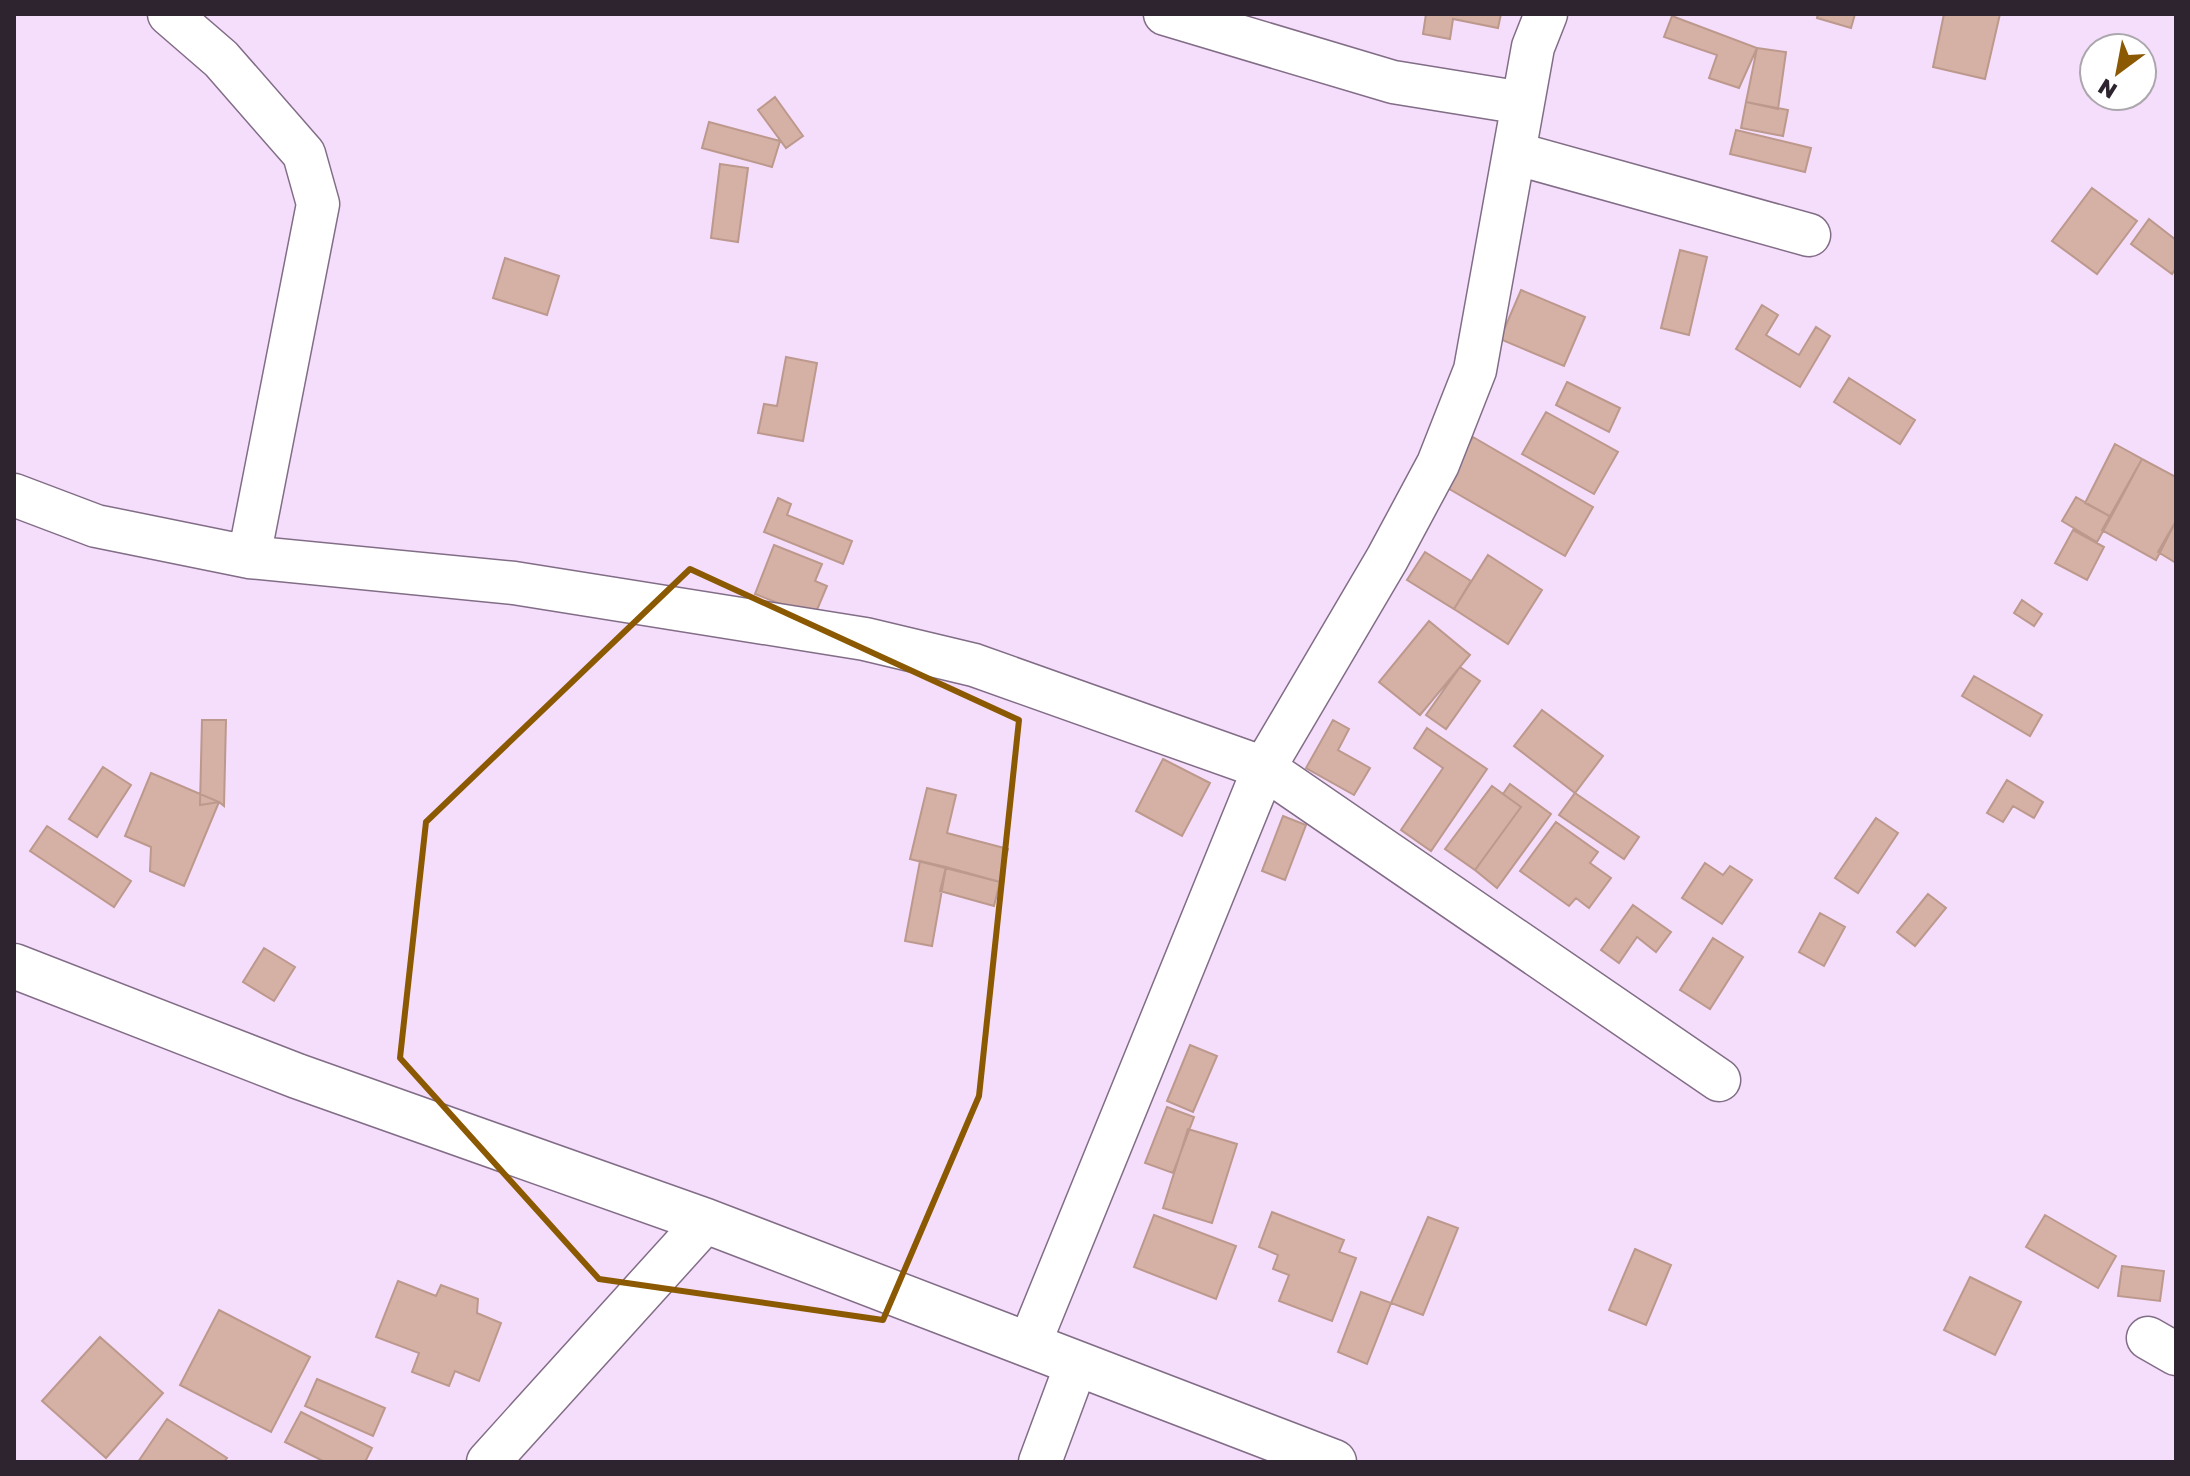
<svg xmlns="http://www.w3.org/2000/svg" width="2190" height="1476" font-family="'Golos Text',sans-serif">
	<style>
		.building { fill: #d5b0a5; stroke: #bc988d; stroke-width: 2 }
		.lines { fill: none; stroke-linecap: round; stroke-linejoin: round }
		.minor-casing { stroke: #826d87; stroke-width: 45 }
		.major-casing { stroke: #826d87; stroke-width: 47 }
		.minor { stroke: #fff; stroke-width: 42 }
		.major { stroke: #fff; stroke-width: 44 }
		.marked { fill: none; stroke: #8b5902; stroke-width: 6; stroke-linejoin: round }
	</style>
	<rect width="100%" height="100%" fill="#f5defb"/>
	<!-- building -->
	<path class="building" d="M1426 14H1501L1498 28 1453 19 1450 39 1423 34Z
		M1818 14H1855L1851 28 1817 18Z
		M1944 14H2000L1985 79 1933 67Z
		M1672 16 1757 48 1739 88 1709 78 1717 55 1664 37Z
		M1757 48 1786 52 1778 109 1746 102Z
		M775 97 803 136 786 148 758 110Z
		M1746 102 1788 110 1783 136 1741 128Z
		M709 122 780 141 772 167 702 148Z
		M1736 130 1811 148 1805 172 1730 154Z
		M720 164 748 168 738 242 711 238Z
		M2092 188 2137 221 2097 274 2052 241Z
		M2149 219 2176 240V268L2172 274 2131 244Z
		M1680 250 1707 257 1689 335 1661 328Z
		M505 258 559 276 547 315 493 298Z
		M1521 290 1585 317 1564 366 1500 339Z
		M1762 305 1778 315 1766 335 1799 355 1816 327 1830 336 1800 387 1736 349Z
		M786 357 817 363 803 441 758 433 764 404 777 406Z
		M1849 378 1915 420 1900 444 1834 402Z
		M1567 382 1620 408 1609 432 1556 405Z
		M1546 412 1618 452 1594 494 1522 454Z
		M1473 437 1593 507 1565 556 1444 486Z
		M2115 444 2142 459 2111 517 2085 503Z
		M2142 459 2176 477V521L2156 560 2102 530Z
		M2076 497 2111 517 2097 542 2062 521Z
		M778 498 791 504 787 515 852 541 843 564 764 532Z
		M2176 521V563L2158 552Z
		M2073 530 2104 547 2087 580 2055 563Z
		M774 545 822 564 815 581 827 586 814 617 755 594Z
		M1425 552 1471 581 1454 609 1407 580Z
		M1488 555 1542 590 1508 644 1454 609Z
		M2022 600 2042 614 2034 626 2014 613Z
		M1429 621 1470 655 1420 715 1379 682Z
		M1460 667 1480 681 1446 729 1426 715Z
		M1974 676 2042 715 2030 736 1962 696Z
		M1542 710 1603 756 1575 793 1514 746Z
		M202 720H226L224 806 219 802 200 805Z
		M1333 720 1349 729 1338 750 1370 768 1354 795 1306 768Z
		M1427 728 1487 769 1431 851 1401 830 1443 768 1414 748Z
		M1163 759 1210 783 1182 836 1136 811Z
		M103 767 131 785 97 837 69 819Z
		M151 773 219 802 184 886 150 871 151 847 125 836Z
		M2007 780 2043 802 2034 818 2013 806 2003 822 1987 813Z
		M1510 784 1551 814 1497 888 1475 870 1521 807 1503 794Z
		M1492 786 1521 807 1475 870 1445 849Z
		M927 788 956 795 947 833 1008 849 1000 882 910 859Z
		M1575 793 1639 837 1624 859 1559 815Z
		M1283 816 1306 825 1285 880 1262 871Z
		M1876 818 1898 833 1858 893 1835 878Z
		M1556 822 1598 852 1590 863 1611 878 1589 908 1576 898 1569 906 1520 871Z
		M47 826 131 881 114 907 30 851Z
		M920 861 946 867 932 946 905 941Z
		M1705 863 1723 875 1730 866 1752 880 1722 924 1682 898Z
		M946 867 1000 882 994 906 940 891Z
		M1928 894 1946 908 1915 946 1897 932Z
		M1633 905 1671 932 1656 952 1637 937 1619 963 1601 950Z
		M1820 913 1845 927 1824 966 1799 952Z
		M1713 938 1743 957 1710 1009 1680 990Z
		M264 948 295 967 274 1001 243 982Z
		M1190 1045 1217 1056 1193 1112 1167 1101Z
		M1167 1107 1194 1117 1173 1173 1145 1163Z
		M1188 1129 1237 1144 1212 1223 1163 1208Z
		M1272 1212 1344 1240 1339 1252 1356 1258 1332 1321 1279 1301 1289 1275 1273 1269 1278 1255 1259 1247Z
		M1154 1215 1236 1246 1216 1299 1134 1267Z
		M2045 1215 2116 1256 2098 1288 2026 1247Z
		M1428 1217 1458 1228 1423 1315 1391 1303Z
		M1635 1249 1671 1265 1646 1325 1609 1310Z
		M2122 1266 2164 1271 2160 1301 2118 1296Z
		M1970 1277 2021 1302 1995 1355 1944 1330Z
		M398 1281 436 1296 441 1285 478 1299 477 1313 501 1323 479 1381 455 1371 449 1386 412 1372 419 1353 376 1337Z
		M1361 1292 1391 1303 1367 1364 1338 1352Z
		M219 1310 310 1357 271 1432 180 1385Z
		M100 1337 163 1393 106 1458 42 1401Z
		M317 1379 385 1408 373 1436 305 1406Z
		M301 1412 372 1448 365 1462H325L285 1442Z
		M167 1419 227 1458 224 1462H138Z"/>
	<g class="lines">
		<defs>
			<path id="minor" d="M169 14 221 59 304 154 318 204 249 557
				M1165 14 1393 82 1523 103
				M1514 153 1809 235
				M14 495 96 526 249 557 514 583 865 639 974 665 1264 768 1719 1080
				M2148 1338 2176 1354
				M1029 1345 1264 768 1387 559 1438 464 1475 370 1533 47 1546 14
				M488 1462 706 1221
				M1040 1462 1076 1365"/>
			<path id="major" d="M14 966 297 1076 706 1221 1334 1462"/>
		</defs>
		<!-- minor casing -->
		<use href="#minor" class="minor-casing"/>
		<!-- major casing -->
		<use href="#major" class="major-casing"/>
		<!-- minor -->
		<use href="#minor" class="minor"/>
		<!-- major -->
		<use href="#major" class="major"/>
	</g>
	<!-- marked area -->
	<path class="marked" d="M690 569 1019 720 979 1096 883 1320 599 1279 400 1058 426 822Z"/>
	<!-- border -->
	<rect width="2190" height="1476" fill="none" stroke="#2d242f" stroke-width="32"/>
	<!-- north arrow -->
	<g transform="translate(2118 72) rotate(212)"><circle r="38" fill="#ffffff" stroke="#aba7ac" stroke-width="2"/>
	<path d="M0-6L14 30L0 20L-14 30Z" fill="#8b5902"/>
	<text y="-12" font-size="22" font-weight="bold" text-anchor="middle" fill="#2d242f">N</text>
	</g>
</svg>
